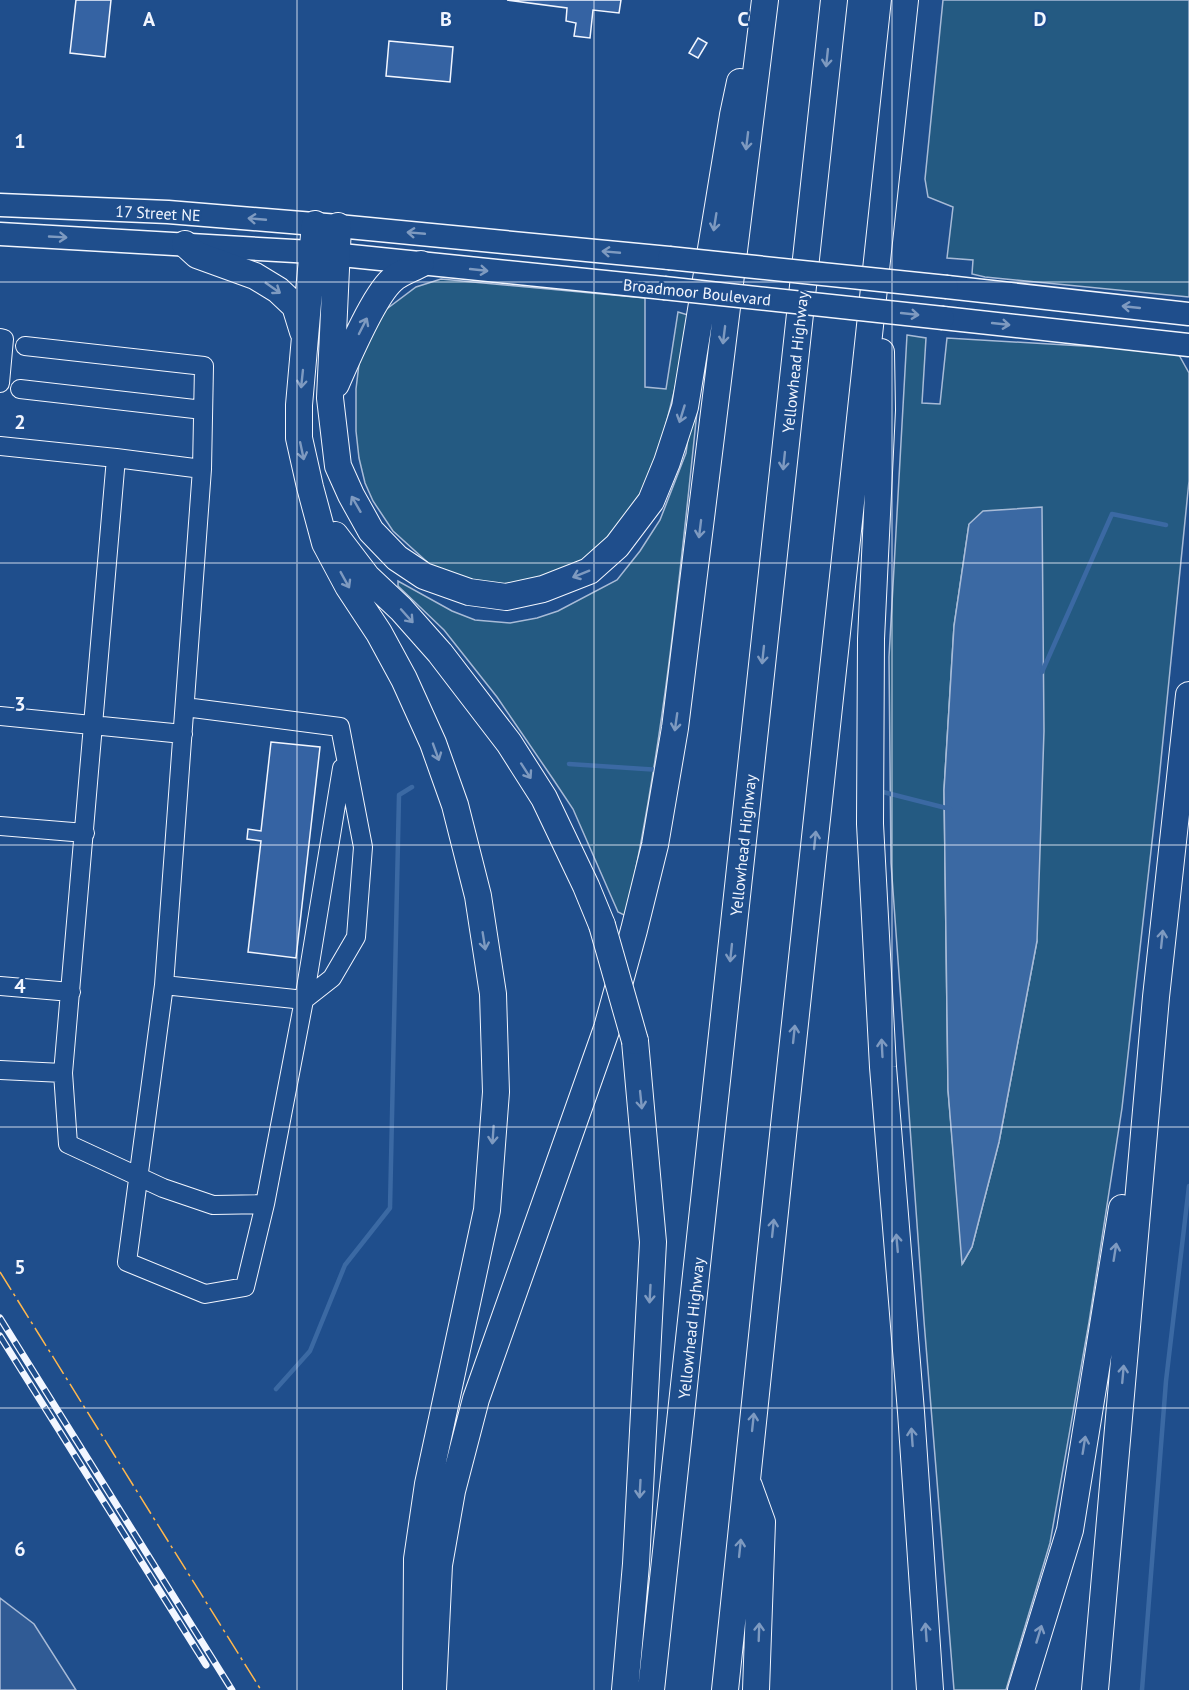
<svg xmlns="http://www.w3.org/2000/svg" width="1189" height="1690" font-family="'PT Sans',sans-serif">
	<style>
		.green { fill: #245a82; stroke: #a8bbd7; stroke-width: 1.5; fill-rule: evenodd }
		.parking { fill: #305b95; stroke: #a8bbd7; stroke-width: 1.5 }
		.water { fill: #3b69a3; stroke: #a8bbd7; stroke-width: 1.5 }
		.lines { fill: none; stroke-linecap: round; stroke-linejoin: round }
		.stream { stroke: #3b69a3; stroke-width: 4.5 }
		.building { fill: #3563a3; stroke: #f2f6ff; stroke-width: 1.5 }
		.minor-casing { stroke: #f2f6ff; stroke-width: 20 }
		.major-casing { stroke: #f2f6ff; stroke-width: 25 }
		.highway-casing { stroke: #f2f6ff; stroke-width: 28 }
		.minor { stroke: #1f4e8c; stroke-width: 18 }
		.major { stroke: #1f4e8c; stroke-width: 22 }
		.highway { stroke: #1f4e8c; stroke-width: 26 }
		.rail-casing { stroke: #f2f6ff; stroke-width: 7 }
		.rail { stroke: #1f4e8c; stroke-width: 4.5; stroke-dasharray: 14; stroke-linecap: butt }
		.major-bridge-casing { stroke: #f2f6ff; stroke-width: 25; stroke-linecap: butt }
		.highway-bridge-casing { stroke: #f2f6ff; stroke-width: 28; stroke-linecap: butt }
		.major-bridge { stroke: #1f4e8c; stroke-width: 22 }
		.highway-bridge { stroke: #1f4e8c; stroke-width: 26 }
		.power { stroke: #ffb74d; stroke-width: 1.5; stroke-dasharray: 21 4.5 3 4.5; stroke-linecap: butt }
		.oneway { stroke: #7e9ac0 }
		.grid { fill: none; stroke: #f2f6ff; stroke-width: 1.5; stroke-opacity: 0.55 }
		.labels { text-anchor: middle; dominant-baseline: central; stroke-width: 4.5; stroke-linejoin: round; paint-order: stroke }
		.street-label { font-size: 16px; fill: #f2f6ff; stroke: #1f4e8c }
		.grid-label { font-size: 20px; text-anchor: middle; font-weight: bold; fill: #f2f6ff; stroke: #1f4e8c; stroke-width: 4.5; stroke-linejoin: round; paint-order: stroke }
	</style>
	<rect width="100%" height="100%" fill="#1f4e8c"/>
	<!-- green -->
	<path class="green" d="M943 0H1189V297L985 277 972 274 973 260 947 258 953 207 928 197 925 179Z
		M441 279 645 298V387L666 389 678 312 688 315 676 384 660 448 640 499 589 560 536 584 487 587 435 569 393 531 373 501 365 483 359 458 356 431V389L359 364 368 336 380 314 416 287Z
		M907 335 926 338 922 403 940 404 947 338 1167 351 1179 355 1189 373V481L1159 780 1122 1108 1089 1322 1050 1543 1006 1690H954L924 1321 891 863 889 657ZM969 524 1037 941 999 1142 972 1247 963 1263 948 1090 944 790 954 626Z
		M699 392C681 567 664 744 626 916L618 912 573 809 553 779 497 697 444 630 398 586V581L452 611 475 620 510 623 537 618 558 611 617 580 640 551 660 520 686 453 694 394Z"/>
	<!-- parking -->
	<path class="parking" d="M0 1598 34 1624 76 1690H0Z"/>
	<!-- water -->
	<path class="water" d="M1042 507 1044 731 1037 941 999 1142 972 1247 962 1264 948 1090 944 790 954 626 969 524 983 511Z"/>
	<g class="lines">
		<!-- stream -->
		<path class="stream" d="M1042 672 1112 514 1166 525
			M569 764 660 770
			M883 792 950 809
			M276 1389 310 1351 345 1265 390 1208 399 795 412 787
			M1142 1690 1166 1381 1189 1186"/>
	</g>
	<!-- building -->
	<path class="building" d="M76 0H111L105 57 70 53Z
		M507 0H621L619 13 593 10 590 38 574 36 576 23 566 21 567 8Z
		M698 38 707 43 698 58 689 53Z
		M389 41 453 47 450 82 386 76Z
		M271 742 320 747 296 958 248 952 261 841 247 839 248 829 261 831Z"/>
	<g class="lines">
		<defs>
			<path id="minor" d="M0 338 4 339 0 383
				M25 346 204 366 202 469
				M20 389 203 410
				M0 446 116 458 63 1073
				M116 458 202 469 164 985
				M185 707 340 727 363 847 356 937 332 978 304 1000
				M0 716 183 734
				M0 826 85 833
				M0 986 71 992
				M304 1000 342 768
				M0 1070 63 1073 68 1144 163 1188 213 1205 265 1204 304 1000 164 985 127 1262 205 1294 245 1287 265 1204"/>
			<path id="major" d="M0 205 168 212 338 226 669 258
				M0 234 312 252 664 288
				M947 287 1189 314
				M943 318 1189 345"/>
			<path id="highway" d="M315 224 299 405V438L310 487 325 543 348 586 379 633 404 679 433 743 455 805 478 896 493 994 496 1092 487 1210 428 1484 417 1559 416 1690
				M338 226 330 398 338 466 351 495 371 531 397 558 424 576 469 592 506 597 543 589 589 571 617 546 651 501 667 462 685 407 733 115 740 82
				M185 244 197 255 255 276 278 290 295 306 303 332
				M881 352 882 410 871 639 870 824 883 1067 911 1412 930 1690
				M336 384C347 359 373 297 392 280 399 273 412 269 421 264
				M335 535 367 577 401 609 440 653 509 743 544 798 586 886 602 925
				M749 1486 762 1522 756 1690
				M433 1690 439 1565 452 1491 476 1399 607 1028 634 930 655 845 675 728 765 0
				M625 1690 636 1564 653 1242 635 1041
				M651 1690 834 0
				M725 1690 783 1135 905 0
				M1021 1690 1070 1530 1122 1208
				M1095 1690 1156 997 1189 695"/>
		</defs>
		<!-- minor casing -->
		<use href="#minor" class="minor-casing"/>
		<!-- major casing -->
		<use href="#major" class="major-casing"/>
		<!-- highway casing -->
		<use href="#highway" class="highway-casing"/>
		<!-- minor -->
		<use href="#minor" class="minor"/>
		<!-- major -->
		<use href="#major" class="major"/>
		<!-- highway -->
		<use href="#highway" class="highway"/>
		<defs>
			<path id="rail" d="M0 1318 232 1690
				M0 1336 206 1665"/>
		</defs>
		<!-- rail casing -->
		<use href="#rail" class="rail-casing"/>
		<!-- rail -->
		<use href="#rail" class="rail"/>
		<defs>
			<path id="major-bridge" d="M669 258 947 287
				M664 288 943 318"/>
			<path id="highway-bridge" d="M602 925 635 1041"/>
		</defs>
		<!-- major-bridge casing -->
		<use href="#major-bridge" class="major-bridge-casing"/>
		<!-- highway-bridge casing -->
		<use href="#highway-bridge" class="highway-bridge-casing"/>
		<!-- major-bridge -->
		<use href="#major-bridge" class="major-bridge"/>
		<!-- highway-bridge -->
		<use href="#highway-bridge" class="highway-bridge"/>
		<!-- power -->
		<path class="power" d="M0 1272 261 1690"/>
	</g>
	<!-- one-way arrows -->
	<defs><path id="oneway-shaft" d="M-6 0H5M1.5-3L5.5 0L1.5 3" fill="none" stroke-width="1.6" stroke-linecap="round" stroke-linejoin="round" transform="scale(1.5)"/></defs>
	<g class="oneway">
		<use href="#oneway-shaft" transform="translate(827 58) rotate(96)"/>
		<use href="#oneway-shaft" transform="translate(747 141) rotate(97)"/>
		<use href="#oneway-shaft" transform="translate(257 219) rotate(-175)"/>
		<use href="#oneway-shaft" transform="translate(715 222) rotate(99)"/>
		<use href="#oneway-shaft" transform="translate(416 233) rotate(-175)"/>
		<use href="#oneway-shaft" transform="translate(58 237) rotate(3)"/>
		<use href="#oneway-shaft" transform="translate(611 252) rotate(-175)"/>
		<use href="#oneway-shaft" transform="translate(479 270) rotate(6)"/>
		<use href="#oneway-shaft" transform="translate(273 288) rotate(35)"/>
		<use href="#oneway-shaft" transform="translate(1131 307) rotate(-174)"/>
		<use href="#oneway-shaft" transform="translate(910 314) rotate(6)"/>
		<use href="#oneway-shaft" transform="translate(1001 324) rotate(6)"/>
		<use href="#oneway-shaft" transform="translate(363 326) rotate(-63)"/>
		<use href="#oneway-shaft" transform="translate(724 335) rotate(97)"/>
		<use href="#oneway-shaft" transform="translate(302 379) rotate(96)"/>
		<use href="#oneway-shaft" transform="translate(682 414) rotate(107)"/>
		<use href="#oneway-shaft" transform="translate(302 451) rotate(78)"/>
		<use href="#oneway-shaft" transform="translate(784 461) rotate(96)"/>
		<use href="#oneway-shaft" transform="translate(356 504) rotate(-120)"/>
		<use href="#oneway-shaft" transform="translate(700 529) rotate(97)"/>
		<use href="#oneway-shaft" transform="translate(581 574) rotate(158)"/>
		<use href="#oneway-shaft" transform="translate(345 580) rotate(61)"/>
		<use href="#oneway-shaft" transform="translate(407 616) rotate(48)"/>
		<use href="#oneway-shaft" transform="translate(763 655) rotate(96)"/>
		<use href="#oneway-shaft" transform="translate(676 722) rotate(98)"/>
		<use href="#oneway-shaft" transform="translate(436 752) rotate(70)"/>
		<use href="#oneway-shaft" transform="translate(526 771) rotate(57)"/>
		<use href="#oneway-shaft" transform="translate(815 840) rotate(-84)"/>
		<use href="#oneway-shaft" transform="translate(1162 939) rotate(-84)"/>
		<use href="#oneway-shaft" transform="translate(484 941) rotate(81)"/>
		<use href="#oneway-shaft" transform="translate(731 953) rotate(96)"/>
		<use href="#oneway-shaft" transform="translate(794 1034) rotate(-84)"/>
		<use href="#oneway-shaft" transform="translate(882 1048) rotate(-93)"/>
		<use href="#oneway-shaft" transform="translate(641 1100) rotate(84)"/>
		<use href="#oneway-shaft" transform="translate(493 1135) rotate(94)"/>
		<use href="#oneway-shaft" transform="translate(773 1228) rotate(-84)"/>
		<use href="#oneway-shaft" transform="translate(897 1243) rotate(-95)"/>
		<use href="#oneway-shaft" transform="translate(1115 1252) rotate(-81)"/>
		<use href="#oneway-shaft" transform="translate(650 1294) rotate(93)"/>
		<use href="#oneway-shaft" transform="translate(1123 1374) rotate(-85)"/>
		<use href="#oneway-shaft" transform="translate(753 1422) rotate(-84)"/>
		<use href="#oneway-shaft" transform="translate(912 1437) rotate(-94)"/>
		<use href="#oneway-shaft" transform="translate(1084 1445) rotate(-81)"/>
		<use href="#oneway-shaft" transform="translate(640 1489) rotate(93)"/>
		<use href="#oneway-shaft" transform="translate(740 1548) rotate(-84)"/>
		<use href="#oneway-shaft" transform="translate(759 1632) rotate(-88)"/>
		<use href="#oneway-shaft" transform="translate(926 1632) rotate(-94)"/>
		<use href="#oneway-shaft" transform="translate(1039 1634) rotate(-73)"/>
	</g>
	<!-- grid -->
	<path class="grid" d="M297 0V1690M594 0V1690M892 0V1690M0 282H1189M0 563H1189M0 845H1189M0 1127H1189M0 1408H1189"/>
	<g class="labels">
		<!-- street labels -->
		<g class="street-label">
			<text transform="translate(158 213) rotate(3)">17 Street NE</text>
			<text transform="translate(697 292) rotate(6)">Broadmoor Boulevard</text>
			<text transform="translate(795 362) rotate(-84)">Yellowhead Highway</text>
			<text transform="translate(743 845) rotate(-84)">Yellowhead Highway</text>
			<text transform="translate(691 1328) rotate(-84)">Yellowhead Highway</text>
		</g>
	</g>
	<g class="grid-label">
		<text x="149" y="26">A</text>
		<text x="446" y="26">B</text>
		<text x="743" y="26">C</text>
		<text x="1040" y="26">D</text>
		<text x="20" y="148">1</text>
		<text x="20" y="429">2</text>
		<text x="20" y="711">3</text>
		<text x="20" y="993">4</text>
		<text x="20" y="1274">5</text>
		<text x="20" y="1556">6</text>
	</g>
</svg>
